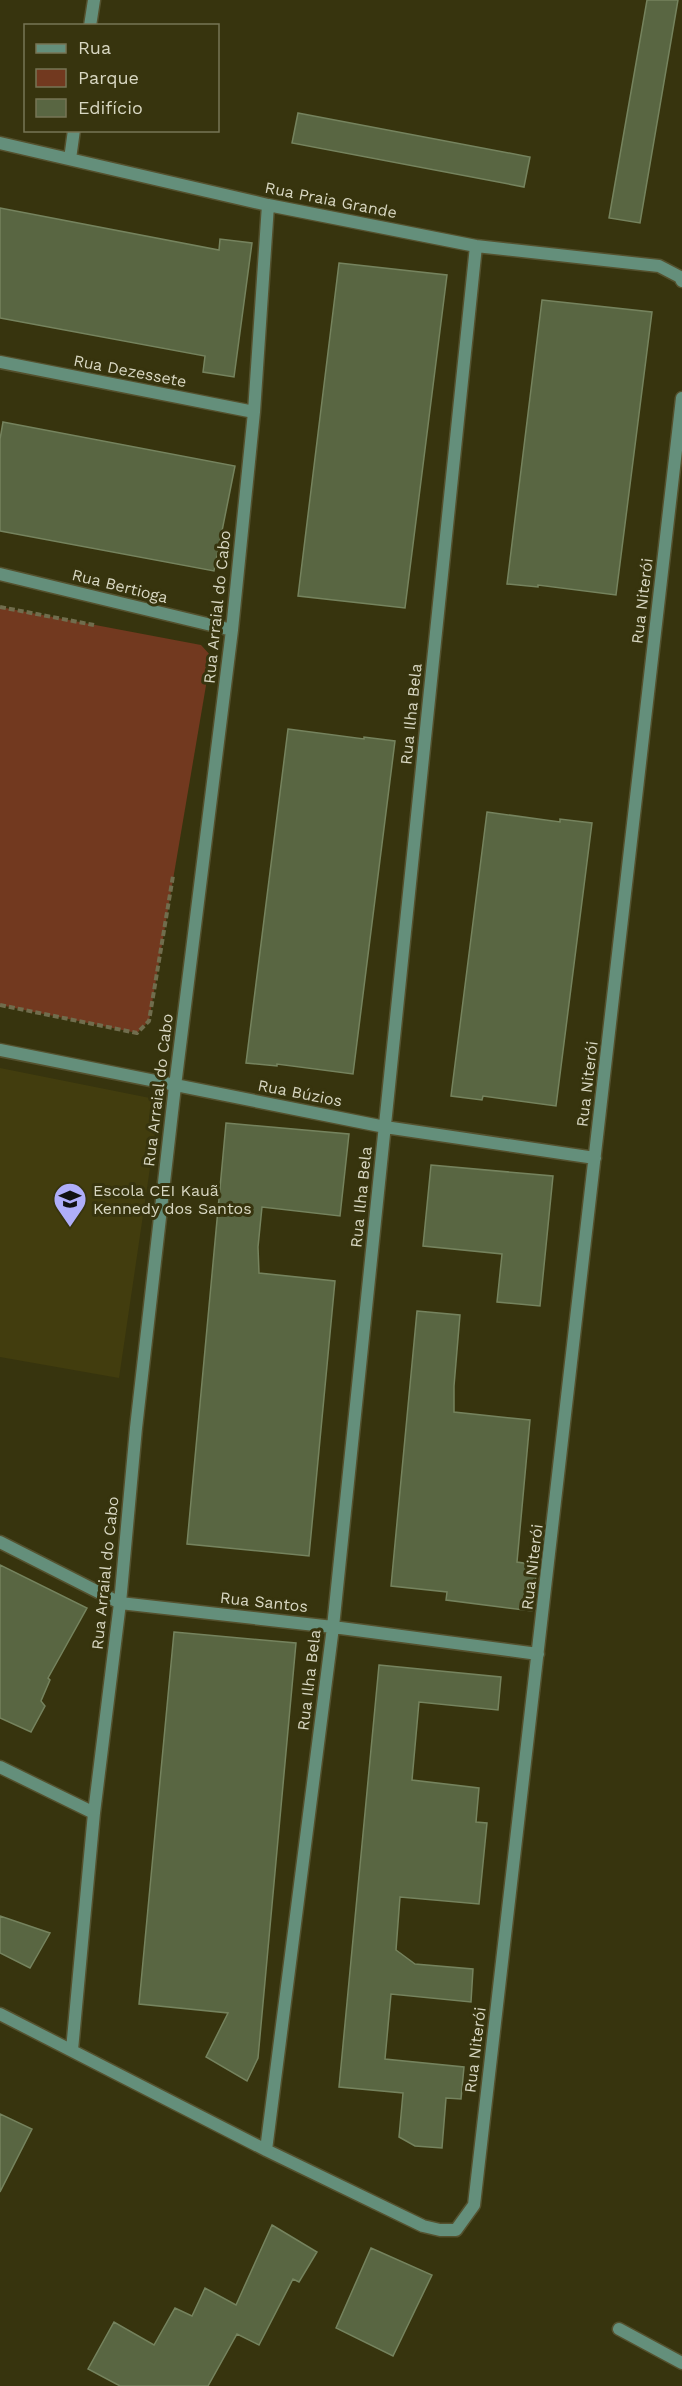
<svg xmlns="http://www.w3.org/2000/svg" width="682" height="2386" font-family="'Work Sans',sans-serif">
	<style>
		.built { fill: #423d0e }
		.green { fill: #72391f }
		.building { fill: #596642; stroke: #75835e; stroke-width: 1.5 }
		.lines { fill: none; stroke-linecap: round; stroke-linejoin: round }
		.minor-casing { stroke: #54512e; stroke-width: 15 }
		.path { stroke: #706d4d; stroke-width: 4; stroke-dasharray: 6 3; stroke-linecap: butt }
		.minor { stroke: #648f7b; stroke-width: 12 }
		.labels { text-anchor: middle; dominant-baseline: central; stroke-width: 6; stroke-linejoin: round; paint-order: stroke }
		.street-label { font-size: 16px; fill: #d8d7c2; stroke: #37340e }
		.poi-label { font-size: 16px; fill: #d8d7c2; stroke: #37340e; text-anchor: start }
	</style>
	<rect width="100%" height="100%" fill="#37340e"/>
	<!-- built -->
	<path class="built" d="M0 1068 160 1100 119 1378 0 1357Z"/>
	<!-- green -->
	<path class="green" d="M0 607 201 645 211 656 149 1021 137 1033 0 1005Z"/>
	<!-- building -->
	<path class="building" d="M647 0H678L640 223 609 218Z
		M298 113 530 157 524 187 292 143Z
		M0 208 219 250 220 239 252 243 234 377 203 372 205 356 0 318Z
		M339 263 447 275 405 608 298 596Z
		M542 300 652 312 616 595 538 585V587L507 584Z
		M3 422 235 466 214 571 0 531V439Z
		M288 729 364 739V737L395 741 353 1074 277 1064V1066L246 1063Z
		M487 812 560 822V819L592 823 556 1106 483 1096 482 1100 451 1096Z
		M226 1123 349 1134 340 1216 262 1207 258 1247 259 1273 335 1281 309 1556 187 1544Z
		M431 1165 553 1176 540 1306 497 1302 502 1254 423 1246Z
		M417 1311 460 1315 454 1386V1412L530 1420 517 1562 537 1565 532 1611 446 1600 447 1592 391 1586Z
		M0 1565 87 1608 48 1678 50 1680 41 1701 45 1706 31 1732 0 1718Z
		M174 1632 296 1643 258 2058 247 2081 206 2057 228 2013 139 2004Z
		M379 1665 501 1677 498 1710 419 1702 412 1780 479 1788 476 1822 487 1823 479 1904 400 1897 396 1950 415 1964 473 1969 471 2002 391 1994 385 2059 464 2067 461 2099 446 2098 442 2148 415 2146 399 2137 403 2093 339 2087Z
		M0 1916 50 1933 30 1968 0 1953Z
		M0 2114 32 2129 0 2192Z
		M272 2225 317 2252 299 2282 293 2279 259 2345 237 2334 208 2386H120L88 2369 114 2322 154 2345 175 2308 192 2316 205 2288 236 2305Z
		M371 2248 432 2275 393 2356 336 2328Z"/>
	<g class="lines">
		<defs>
			<path id="minor" d="M90 26 94 0
				M0 143 268 205 476 246 659 266 680 277 682 281
				M70 159 74 130
				M0 362 254 412
				M0 574 232 630
				M0 1050 385 1127 595 1158
				M0 1542 120 1603 333 1627 538 1654
				M0 1767 94 1813
				M0 2014 266 2150 423 2226 440 2230H456L474 2205 682 398
				M72 2050 94 1813 120 1603 136 1428 175 1086 232 630 254 412 268 205
				M266 2150 333 1627 476 246
				M619 2329 682 2363"/>
		</defs>
		<!-- minor casing -->
		<use href="#minor" class="minor-casing"/>
		<!-- path -->
		<path class="path" d="M0 607 94 625
			M0 1005 137 1033 149 1021 173 876"/>
		<!-- minor -->
		<use href="#minor" class="minor"/>
	</g>
	<!-- icons -->
	<defs>
		<symbol id="school-pin" viewBox="-11 -11 22 30"><path d="M0 17L-7.5 6A9.5 9.5 0 1 1 7.5 6Z" fill="#afaefa" stroke="#37340e"/><path d="M0-5L7-2L0 1L-7-2ZM-4 1L0 2.5L4 1V4Q0 6-4 4Z" fill="#111"/></symbol>
	</defs>
	<g fill-rule="evenodd">
		<use href="#school-pin" x="51" y="1180" width="38" height="52"/>
	</g>
	<g class="labels">
		<!-- street labels -->
		<g class="street-label">
			<text transform="translate(331 200) rotate(11)">Rua Praia Grande</text>
			<text transform="translate(130 371) rotate(11)">Rua Dezessete</text>
			<text transform="translate(120 586) rotate(14)">Rua Bertioga</text>
			<text transform="translate(642 601) rotate(-83)">Rua Niterói</text>
			<text transform="translate(217 607) rotate(-84)">Rua Arraial do Cabo</text>
			<text transform="translate(411 714) rotate(-84)">Rua Ilha Bela</text>
			<text transform="translate(587 1084) rotate(-83)">Rua Niterói</text>
			<text transform="translate(158 1090) rotate(-83)">Rua Arraial do Cabo</text>
			<text transform="translate(300 1093) rotate(11)">Rua Búzios</text>
			<text transform="translate(361 1197) rotate(-84)">Rua Ilha Bela</text>
			<text transform="translate(532 1567) rotate(-83)">Rua Niterói</text>
			<text transform="translate(105 1573) rotate(-84)">Rua Arraial do Cabo</text>
			<text transform="translate(264 1602) rotate(6)">Rua Santos</text>
			<text transform="translate(309 1680) rotate(-83)">Rua Ilha Bela</text>
			<text transform="translate(475 2050) rotate(-83)">Rua Niterói</text>
		</g>
		<!-- poi labels -->
		<g class="poi-label">
			<text x="93" y="1190">Escola CEI Kauã<tspan x="93" dy="18">Kennedy dos Santos</tspan></text>
		</g>
	</g>
	<!-- legend -->
	<rect x="24" y="24" width="195" height="108" fill="#37340e" stroke="#777556" stroke-width="1.5"/>
	<rect x="36" y="44" width="30" height="9" fill="#648f7b" stroke="#777556" stroke-width="1.5"/>
	<text x="78" y="54" font-size="18" fill="#d8d7c2">Rua</text>
	<rect x="36" y="69" width="30" height="18" fill="#72391f" stroke="#777556" stroke-width="1.5"/>
	<text x="78" y="84" font-size="18" fill="#d8d7c2">Parque</text>
	<rect x="36" y="99" width="30" height="18" fill="#596642" stroke="#777556" stroke-width="1.5"/>
	<text x="78" y="114" font-size="18" fill="#d8d7c2">Edifício</text>
</svg>
